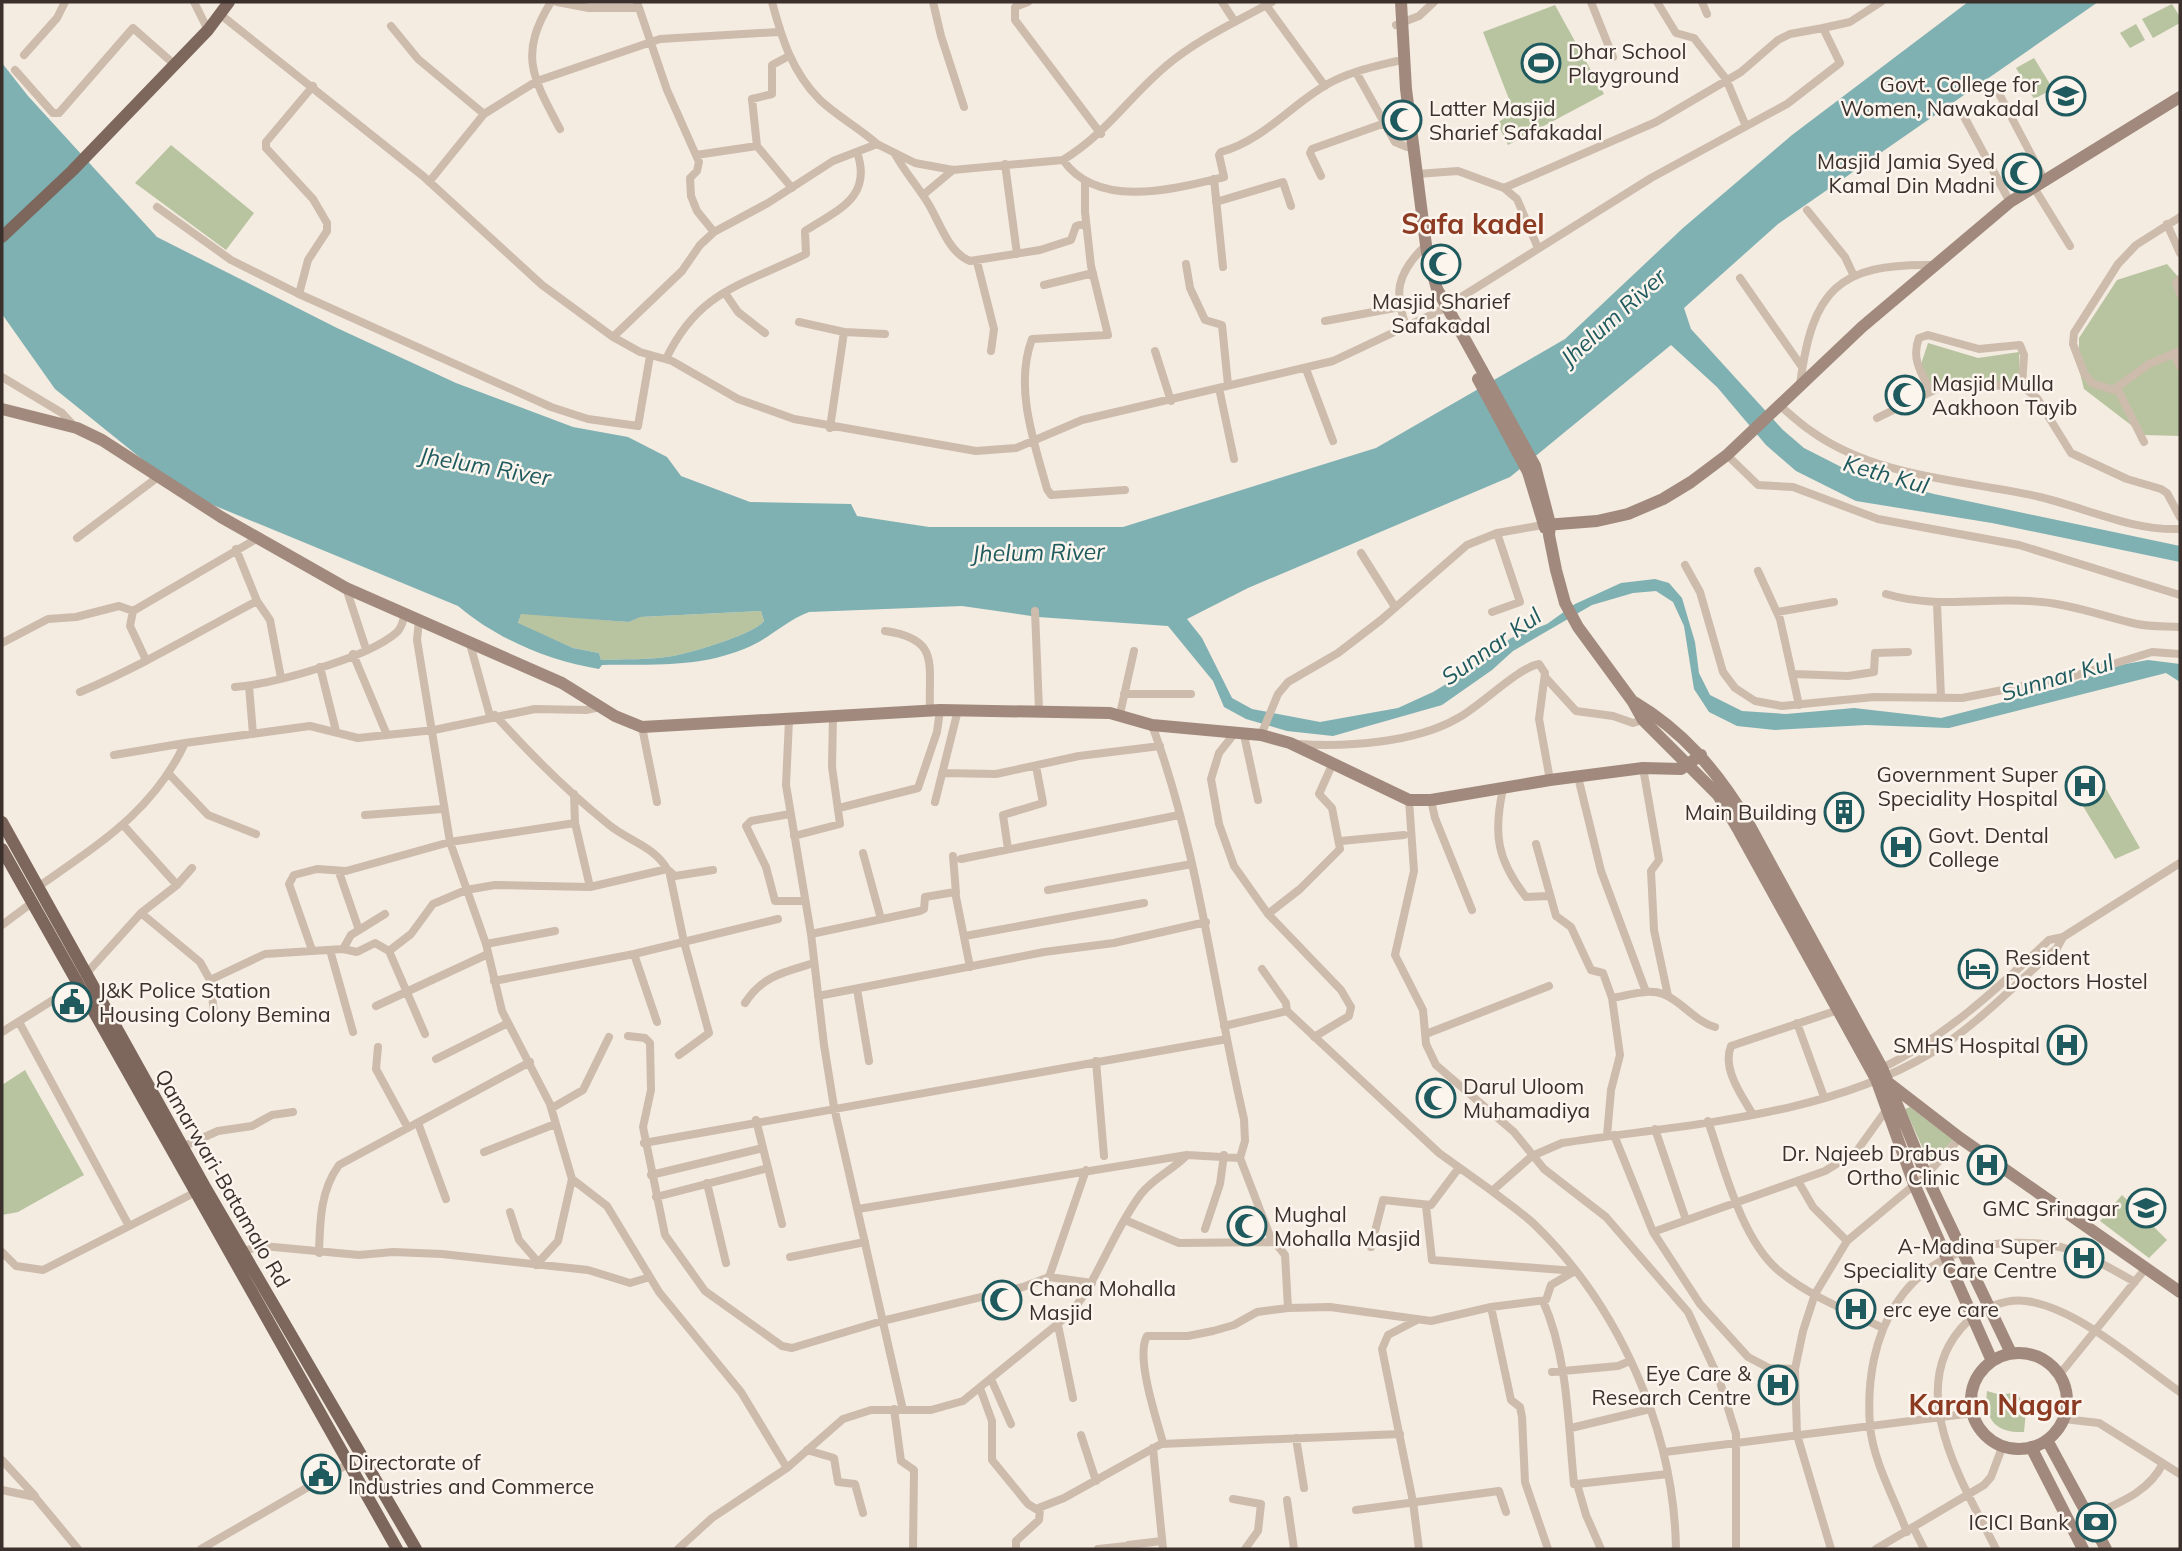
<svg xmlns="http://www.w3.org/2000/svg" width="2182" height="1551" font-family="Mulish,sans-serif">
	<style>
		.green { fill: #b8c4a0 }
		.water { fill: #7fb0b2; fill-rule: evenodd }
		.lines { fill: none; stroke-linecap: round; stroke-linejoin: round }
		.street { stroke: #cdbbac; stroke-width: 8 }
		.secondary { stroke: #a18a7d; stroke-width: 12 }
		.primary { stroke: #7d675c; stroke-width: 12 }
		.labels { text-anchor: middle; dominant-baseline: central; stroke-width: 5; stroke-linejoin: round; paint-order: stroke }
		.poi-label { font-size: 21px; fill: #3b302b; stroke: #fbf5ee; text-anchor: start }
		.street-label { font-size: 21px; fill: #3b302b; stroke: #fbf5ee }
		.water-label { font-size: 23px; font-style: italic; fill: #1f5a5e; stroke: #fbf5ee }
		.district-label { font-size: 28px; font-weight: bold; fill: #8c3b22; stroke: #fbf5ee }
	</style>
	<rect width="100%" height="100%" fill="#f4ebe1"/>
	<!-- green -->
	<path class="green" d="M2172 4 2180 17V23L2153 38 2142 19Z
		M1555 5 1604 94 1508 145 1497 123 1514 112 1483 32Z
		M2136 24 2145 40 2130 48 2120 33Z
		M2034 58 2053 89 2034 99 2016 68Z
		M171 145 254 213 226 250 135 183Z
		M2167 264 2180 279V436L2144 435 2084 389 2079 369V338L2117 280Z
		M1928 343 1978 358 2019 352 2020 385 1930 388 1921 364Z
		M761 611 764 621C755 634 690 653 673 656 649 660 624 659 601 660L599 653 573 648 518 624 521 613 629 622 639 617Z
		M2101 780 2140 848 2115 859 2075 793Z
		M25 1070 84 1175 18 1212 2 1215V1085Z
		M1910 1107 1953 1140 1930 1164 1905 1109Z
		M2122 1195 2167 1240 2149 1258 2100 1221Z
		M1987 1391 2001 1395 2017 1392 2026 1411 2024 1432C1995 1433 1984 1419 1987 1391Z"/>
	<!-- water -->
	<path class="water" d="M1968 2H2098L1778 224 1684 308 1691 329 1783 430 1804 448 1853 473 1934 494 2180 546V562L1992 523 1856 501 1796 471 1766 445 1717 387 1671 345 1510 477 1248 588 1187 619 1202 638 1232 698 1252 709 1320 722 1398 708 1433 692 1476 666 1511 638 1547 624 1575 604 1621 583 1655 579 1669 583 1682 598 1695 642 1699 673 1710 695 1742 711 1786 714 1854 708 1941 718 2059 688 2120 665 2148 660 2180 664V682L2166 673 1949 728 1866 725 1775 730 1737 726 1709 712 1694 689 1684 626 1673 602 1656 591 1633 593 1592 605 1513 651 1492 670 1442 705 1333 736 1287 731 1246 719 1224 707 1213 681 1168 626 1038 617 962 606 809 612C785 621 768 640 744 649 697 668 651 664 602 665L599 669C549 661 497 639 458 606L184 493 55 389 2 314V63L28 96 157 237 337 328 456 383 573 427 628 437 667 457 681 476 750 502 851 504 857 516 929 527H1123L1376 448 1565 339 1683 228 1792 135ZM761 611 764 621C755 634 690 653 673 656 650 660 624 659 601 660L599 653 573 648 518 623 521 614 629 622 640 617Z"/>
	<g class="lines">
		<!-- street -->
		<path class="street" d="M194 2 208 30
			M551 2C518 55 533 78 560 129
			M557 2 589 8H639
			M637 2 667 90 699 162 697 171 690 178 691 196 697 211 714 232
			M772 2C782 39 792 72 820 100 837 116 859 128 877 144
			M933 2 941 36 964 107
			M1028 2 1015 7V20L1101 134
			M1222 2 1235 22
			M1591 2 1613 57
			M1657 2 1676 33 1694 38 1726 79 1745 124
			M1702 2 1707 14
			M1266 5 1325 86
			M221 15 423 176 542 285 613 337 640 352 672 361 738 399 794 419 976 451 1016 448 1082 420 1333 361 1439 311 1651 178 1787 104 1840 63 1823 28 1850 22 1881 2
			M1396 25 1419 16 1434 2
			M391 26 418 59 484 114
			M24 55 57 18 65 2
			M15 70 53 113H59L133 28 175 65
			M1356 72 1395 142 1407 147
			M1995 86 2044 179
			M1961 111 2010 202
			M757 146 792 188
			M895 154C904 171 916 184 926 200 939 219 947 252 970 261L1040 250 1071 240 1076 226 1086 223
			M696 155 757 146 752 99 772 94V65L789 56
			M1063 160C1107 133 1128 98 1166 66 1198 39 1236 22 1272 2
			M1005 164 1017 254
			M1417 174 1458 171 1504 188 1517 199 1538 248
			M1321 176 1310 153 1312 149 1385 123
			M1214 179 1223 267
			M429 182 484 114 537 81 660 39 778 32
			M1085 183V212L1091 266 1108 335 1032 339C1014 387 1034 442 1047 489L1051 495 1125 490
			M2033 186 2070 246
			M1504 188 1656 122 1741 72 1778 40 1790 34 1823 28
			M923 195 953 170
			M1216 202 1283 182 1291 206
			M157 207 231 260 299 294 551 407 588 419 638 426 650 356
			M1807 210 1845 257 1853 274
			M2180 217 2136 245 2118 264 2074 333 2073 344 2084 373 2092 383 2113 390 2149 364 2180 351
			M2167 224 2180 253
			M977 262 994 329 991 351
			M1186 264 1190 288 1205 320 1222 325 1228 385
			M1740 278 1802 367
			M2180 279 2176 283 2180 294
			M1044 285 1093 273
			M725 293 738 312 765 333
			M299 294 308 260 327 231V223L313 199 266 148V142L313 86
			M1325 321 1400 307
			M799 322 844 332 830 428
			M1406 326C1394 293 1397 275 1421 250
			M844 332 885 334
			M613 337 682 271 700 245 714 232 768 203 833 161 877 144 915 163 953 170 1063 160C1098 210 1174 189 1224 177L1219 155 1221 152C1262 141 1290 106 1326 85 1348 72 1373 67 1397 61
			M1155 351 1171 401
			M2174 353 2180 367
			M666 359C699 290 743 285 806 254L805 231C837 210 873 198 857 152
			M1306 369 1333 441
			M2 377 62 413 74 426
			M1800 385C1812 290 1838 263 1933 265
			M1219 388 1234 459
			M2117 388 2144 442
			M1930 390C1921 373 1911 358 1919 338L1928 335 1979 349 2020 345 2024 355 2022 386
			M1778 404C1789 413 1799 423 1811 431 1876 478 1965 480 2040 497 2086 508 2132 531 2180 529
			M1877 418 1945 385 2022 386 2037 398 2071 453 2127 479 2161 489 2167 493 2180 517
			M1727 455 1758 485 1793 487 1878 519 2019 545 2180 595
			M77 538 158 477
			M236 549 257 601 270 620 281 678
			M1361 553 1395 607
			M1685 565 1700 592 1723 672 1735 688 1755 701 1782 706 1874 697 1962 698 2074 676 2152 652 2180 654
			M1758 571 1780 619 1799 705
			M346 588 366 649
			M1886 594C1939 610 1989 596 2042 602 2075 605 2105 617 2137 624 2151 627 2166 626 2180 627
			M1937 604 1941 697
			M133 611 130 626 146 660
			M1035 611 1039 710
			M1492 612 1520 602 1497 533
			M1777 612 1834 602
			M419 620 417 640 450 842 486 944 502 1011 550 1104 572 1179 607 1206 659 1292 741 1392 787 1468
			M885 631C941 639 928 664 930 710
			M2 643 48 619 76 617 119 606 133 611 258 538
			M470 644 490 716
			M353 654 387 735
			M320 667 336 731
			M1794 674 1848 676 1874 672 1875 653 1908 652
			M1545 677 1576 711 1613 716 1633 723 1643 720
			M249 686 253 734
			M235 687C273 684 367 658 396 633 402 629 403 620 405 614
			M80 692C142 666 198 632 257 601
			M1124 694H1191
			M1120 714 1134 651
			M495 715C530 754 567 791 608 824 628 841 654 846 667 869
			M789 720 786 785 811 934 824 1045 834 1107 903 1410
			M642 727 657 802
			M1234 734 1219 753 1211 779 1219 824 1234 866 1268 914 1341 990 1351 1007 1349 1016 1314 1037
			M1244 735 1258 800
			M1261 735 1278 694 1288 682 1338 653 1381 620 1467 545 1497 533 1543 525
			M1298 744C1347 747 1415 743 1458 718 1479 707 1519 667 1539 664L1545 673 1539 719 1550 780
			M114 755 185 743
			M1643 768 1659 860 1651 871 1654 930 1668 996
			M942 773 996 774 1079 756 1160 746
			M170 775 208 815 256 834
			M1578 777 1601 871 1646 992
			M1503 789C1493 834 1497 860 1526 897L1548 896
			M574 794 575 823
			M1409 800 1414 871 1395 955 1423 1010 1426 1044 1436 1065 1514 1132 1544 1169 1606 1217 1688 1312 1719 1379 1736 1434V1549
			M1431 800 1435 818 1472 910
			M935 802 958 710
			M839 808 918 788 937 732 940 710
			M790 814 751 821 746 826 766 867 775 901H805
			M365 815 442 809
			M124 826 177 885
			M794 836 840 824 832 767 833 716
			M1341 841 1404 835
			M1536 844 1556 916 1571 927 1591 970 1603 973 1612 998 1620 1055 1611 1090 1607 1136
			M1008 849 1003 815 1043 803 1036 766
			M863 853 881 919
			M953 856 956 893
			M961 859 1179 815
			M339 872 359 930
			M670 875 684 942 709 1033 679 1055
			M38 887C97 845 153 812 185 743L310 726 358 738 434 730 535 709 586 710 600 707
			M1048 890 1192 864
			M141 913 200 962 210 980 214 1012
			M1268 914 1300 889 1340 849 1332 808 1319 794 1332 765
			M2 925 33 902
			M811 934 920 911 924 909 925 897 955 892 970 967
			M965 936 1144 903
			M486 944 555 931
			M343 949 351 935 385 914
			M312 950 289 884 294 875 317 869 346 871 450 842 575 823 590 887
			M330 950 353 1032
			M389 951 425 1034
			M634 954 657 1022
			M1262 969 1286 1003 1287 1011
			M85 975 141 913 177 885 192 868
			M210 980 265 954 343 949 357 952 375 943 389 951 411 934 433 904 466 890 495 885 590 887 667 869 675 876 713 870
			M494 981 634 954 778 919
			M857 989 869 1061
			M818 996 1044 952 1114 943 1206 922
			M1612 998C1627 996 1648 988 1663 994 1682 1001 1694 1021 1715 1027
			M745 1003C762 976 784 972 814 963
			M376 1006 488 954
			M19 1022 129 1226
			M1797 1023 1824 1097
			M1224 1026 1287 1011 1439 1153 1492 1191 1532 1156 1562 1143C1684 1124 1823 1118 1931 1053 1977 1026 2016 983 2057 948L2063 937
			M2 1032 77 985
			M1426 1034 1549 986
			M628 1036 645 1038 650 1043 651 1090 643 1127 665 1235 705 1291 782 1346 792 1348 882 1321 1023 1287 1049 1277 1092 1283
			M378 1047 376 1069 408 1128
			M436 1059 508 1023
			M1096 1061 1104 1156
			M1878 1070C1943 1039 1997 989 2049 940L2063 937 2180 863
			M552 1108 583 1090 609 1037
			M1752 1113C1741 1095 1722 1068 1731 1046L1838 1010
			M756 1120 782 1224
			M1708 1121C1724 1167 1741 1239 1779 1271 1809 1296 1848 1311 1883 1328
			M418 1123 446 1199
			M1655 1129 1686 1220
			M1614 1135 1653 1232 1700 1304 1748 1357 1769 1368 1795 1369
			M644 1143 1227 1039
			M182 1147 218 1131 252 1126 272 1115 293 1112
			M484 1152 555 1124
			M1240 1158 1270 1236 1285 1255 1288 1308
			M651 1175 763 1148
			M1798 1181 1813 1207 1847 1241
			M707 1183 726 1263
			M1492 1191C1506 1202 1521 1212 1534 1224 1620 1307 1674 1431 1676 1549
			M656 1197 768 1168
			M1426 1206 1432 1260 1575 1271
			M858 1209 1187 1155
			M510 1212 519 1240 538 1262
			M1125 1220 1179 1243 1275 1242
			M1205 1229 1220 1184 1224 1155
			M1653 1232 1825 1171 1856 1152 1887 1109
			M1371 1247 1383 1200 1431 1205 1458 1169
			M243 1251 263 1246 359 1255 393 1252 442 1254 588 1270 630 1283 650 1277
			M2 1252 16 1266 43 1270 194 1193
			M319 1253C320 1222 320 1191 339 1165L530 1062
			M790 1257 865 1242
			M536 1265 558 1241 572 1179
			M1049 1277 1086 1170
			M1543 1301C1568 1357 1568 1424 1574 1484
			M1491 1307 1511 1400 1520 1407 1522 1417 1525 1482 1548 1549
			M1417 1320 1388 1335 1382 1349 1413 1502 1419 1549
			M1058 1325 1073 1398
			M1552 1372 1618 1366 1630 1361
			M2060 1374 2146 1268
			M991 1379 1011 1424
			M980 1388 992 1421V1460L1028 1504 1036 1509 1064 1498 1161 1444 1400 1434
			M894 1409 901 1461 914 1470 913 1549
			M2064 1419 2099 1423 2180 1474
			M1571 1428 1650 1409
			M1081 1435 1096 1481
			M1296 1438 1304 1488
			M1163 1443C1157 1420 1135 1357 1147 1336H1188L1213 1331 1234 1325 1257 1312 1288 1308 1330 1307 1431 1321 1491 1307 1546 1300 1551 1285 1575 1271
			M1153 1448 1163 1549
			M807 1450 834 1458 838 1482 855 1484 863 1513
			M1665 1452 1973 1413
			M2 1460 35 1496
			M2 1490 35 1497 78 1549
			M1233 1499 1261 1504 1258 1531 1245 1549
			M1287 1500 1294 1549
			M1356 1510 1499 1491 1506 1512
			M2088 1517C2116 1504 2149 1493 2163 1463
			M1914 1529 1924 1549
			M1907 1532C1895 1500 1873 1461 1870 1426 1863 1333 1904 1251 2004 1243 2025 1242 2047 1243 2068 1249 2091 1256 2113 1270 2135 1282
			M201 1549 348 1464
			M678 1549 712 1518 787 1468 843 1419 871 1410H931L963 1401 1071 1313C1100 1276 1113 1231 1141 1194 1153 1178 1173 1170 1187 1155L1240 1158 1245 1141 1244 1119C1213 987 1199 852 1152 725
			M1016 1549V1541L1039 1520 1040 1509
			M1098 1549 1126 1546
			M1125 1549 1128 1545 1162 1541
			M1601 1549 1586 1515 1577 1484 1668 1474
			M1831 1549 1797 1435 1795 1369 1803 1331 1815 1294 1847 1241 1926 1175 1960 1138
			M1876 1549 1984 1485 1991 1477 2003 1445
			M1996 1549C1963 1483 1900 1386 1968 1321 1981 1308 2007 1298 2026 1301 2078 1308 2138 1363 2180 1392"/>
		<!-- secondary -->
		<path class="secondary" d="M1401 2 1406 89 1427 253 1437 289 1535 466 1550 524 1549 535 1556 570 1565 603 1578 627 1633 702 1643 720 1718 795 1739 831 1876 1079 1914 1184 1992 1361
			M1478 379 1528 472 1545 528
			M2 409 77 428 102 440 221 517 346 588 562 683 615 716 642 727 940 710 1110 713 1152 725 1261 735 1290 743 1409 800H1431L1550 780 1643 768 1681 769 1701 755
			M1545 525 1597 521 1628 514 1663 499 1691 482 1727 455 1862 327 2010 202 2180 97
			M1634 702C1683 731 1717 771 1746 819L1882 1068 1926 1175 2011 1353
			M1890 1084 1960 1138 2180 1292
			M1971 1401a48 48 0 1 1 96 0a48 48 0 1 1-96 0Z
			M2047 1440 2106 1549
			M2031 1447 2083 1549"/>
		<!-- primary -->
		<path class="primary" d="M2 237 72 171 208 30 229 2
			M2 822 205 1187 416 1549
			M2 849 397 1549"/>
	</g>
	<!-- icons -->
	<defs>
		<symbol id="stadium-ring" viewBox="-11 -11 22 22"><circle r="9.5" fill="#fbf5ee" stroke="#1f5a5e" stroke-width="1.5"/><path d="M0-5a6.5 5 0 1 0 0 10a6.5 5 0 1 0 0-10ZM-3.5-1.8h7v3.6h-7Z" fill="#1f5a5e"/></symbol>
		<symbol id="university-ring" viewBox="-11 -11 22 22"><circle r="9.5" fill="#fbf5ee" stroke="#1f5a5e" stroke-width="1.5"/><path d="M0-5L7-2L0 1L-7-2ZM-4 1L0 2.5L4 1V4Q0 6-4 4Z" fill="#1f5a5e"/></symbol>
		<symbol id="mosque-ring" viewBox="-11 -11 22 22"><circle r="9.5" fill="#fbf5ee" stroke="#1f5a5e" stroke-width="1.5"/><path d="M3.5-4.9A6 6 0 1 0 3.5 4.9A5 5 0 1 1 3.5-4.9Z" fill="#1f5a5e"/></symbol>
		<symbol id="hospital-ring" viewBox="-11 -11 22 22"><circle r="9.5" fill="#fbf5ee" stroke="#1f5a5e" stroke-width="1.5"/><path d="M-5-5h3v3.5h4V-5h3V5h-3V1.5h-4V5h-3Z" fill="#1f5a5e"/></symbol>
		<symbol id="building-ring" viewBox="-11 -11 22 22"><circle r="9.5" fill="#fbf5ee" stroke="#1f5a5e" stroke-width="1.5"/><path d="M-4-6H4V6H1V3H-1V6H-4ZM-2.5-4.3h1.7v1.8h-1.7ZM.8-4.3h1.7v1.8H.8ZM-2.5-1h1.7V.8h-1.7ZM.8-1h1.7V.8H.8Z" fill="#1f5a5e"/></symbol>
		<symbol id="hotel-ring" viewBox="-11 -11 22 22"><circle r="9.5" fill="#fbf5ee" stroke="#1f5a5e" stroke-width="1.5"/><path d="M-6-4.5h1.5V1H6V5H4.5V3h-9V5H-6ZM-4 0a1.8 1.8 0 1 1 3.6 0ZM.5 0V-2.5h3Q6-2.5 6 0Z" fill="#1f5a5e"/></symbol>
		<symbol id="civic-ring" viewBox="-11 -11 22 22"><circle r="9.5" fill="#fbf5ee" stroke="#1f5a5e" stroke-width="1.5"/><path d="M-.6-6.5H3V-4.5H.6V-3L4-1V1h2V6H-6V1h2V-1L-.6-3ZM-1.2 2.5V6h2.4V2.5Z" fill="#1f5a5e"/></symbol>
		<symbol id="bank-ring" viewBox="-11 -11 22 22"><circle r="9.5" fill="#fbf5ee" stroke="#1f5a5e" stroke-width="1.5"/><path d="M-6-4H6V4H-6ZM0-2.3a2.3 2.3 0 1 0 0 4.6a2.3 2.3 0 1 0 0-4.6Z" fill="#1f5a5e"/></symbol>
	</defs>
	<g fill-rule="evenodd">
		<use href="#stadium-ring" x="1519" y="41" width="44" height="44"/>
		<use href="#university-ring" x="2044" y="74" width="44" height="44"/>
		<use href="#mosque-ring" x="1380" y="98" width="44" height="44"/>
		<use href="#mosque-ring" x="2000" y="151" width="44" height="44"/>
		<use href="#mosque-ring" x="1419" y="242" width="44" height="44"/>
		<use href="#mosque-ring" x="1883" y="373" width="44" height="44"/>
		<use href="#hospital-ring" x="2063" y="764" width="44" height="44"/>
		<use href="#building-ring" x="1822" y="790" width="44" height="44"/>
		<use href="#hospital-ring" x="1879" y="825" width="44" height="44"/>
		<use href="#hotel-ring" x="1956" y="947" width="44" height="44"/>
		<use href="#civic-ring" x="50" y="980" width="44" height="44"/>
		<use href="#hospital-ring" x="2045" y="1023" width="44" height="44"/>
		<use href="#mosque-ring" x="1414" y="1076" width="44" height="44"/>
		<use href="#hospital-ring" x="1965" y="1143" width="44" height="44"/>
		<use href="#university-ring" x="2124" y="1186" width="44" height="44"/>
		<use href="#mosque-ring" x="1225" y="1204" width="44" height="44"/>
		<use href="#hospital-ring" x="2062" y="1236" width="44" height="44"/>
		<use href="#mosque-ring" x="980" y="1278" width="44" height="44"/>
		<use href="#hospital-ring" x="1834" y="1287" width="44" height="44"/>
		<use href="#hospital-ring" x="1756" y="1363" width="44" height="44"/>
		<use href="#civic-ring" x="299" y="1452" width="44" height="44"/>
		<use href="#bank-ring" x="2074" y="1500" width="44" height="44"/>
	</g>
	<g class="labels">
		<!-- poi labels -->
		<g class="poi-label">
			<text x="1568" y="51">Dhar School<tspan x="1568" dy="24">Playground</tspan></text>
			<text x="2039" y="84" text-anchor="end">Govt. College for<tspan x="2039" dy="24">Women, Nawakadal</tspan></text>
			<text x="1429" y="108">Latter Masjid<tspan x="1429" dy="24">Sharief Safakadal</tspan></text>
			<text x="1995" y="161" text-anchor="end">Masjid Jamia Syed<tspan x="1995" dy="24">Kamal Din Madni</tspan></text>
			<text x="1441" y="301" text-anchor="middle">Masjid Sharief<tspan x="1441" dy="24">Safakadal</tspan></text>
			<text x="1932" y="383">Masjid Mulla<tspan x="1932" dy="24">Aakhoon Tayib</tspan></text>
			<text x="2058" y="774" text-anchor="end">Government Super<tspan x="2058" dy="24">Speciality Hospital</tspan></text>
			<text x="1817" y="812" text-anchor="end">Main Building</text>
			<text x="1928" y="835">Govt. Dental<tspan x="1928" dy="24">College</tspan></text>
			<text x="2005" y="957">Resident<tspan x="2005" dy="24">Doctors Hostel</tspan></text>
			<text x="99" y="990">J&amp;K Police Station<tspan x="99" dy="24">Housing Colony Bemina</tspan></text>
			<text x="2040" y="1045" text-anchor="end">SMHS Hospital</text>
			<text x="1463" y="1086">Darul Uloom<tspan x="1463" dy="24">Muhamadiya</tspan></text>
			<text x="1960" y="1153" text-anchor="end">Dr. Najeeb Drabus<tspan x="1960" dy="24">Ortho Clinic</tspan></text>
			<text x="2119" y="1208" text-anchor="end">GMC Srinagar</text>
			<text x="1274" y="1214">Mughal<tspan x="1274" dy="24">Mohalla Masjid</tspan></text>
			<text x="2057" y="1246" text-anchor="end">A-Madina Super<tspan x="2057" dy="24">Speciality Care Centre</tspan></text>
			<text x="1029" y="1288">Chana Mohalla<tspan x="1029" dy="24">Masjid</tspan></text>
			<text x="1883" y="1309">erc eye care</text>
			<text x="1751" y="1373" text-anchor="end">Eye Care &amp;<tspan x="1751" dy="24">Research Centre</tspan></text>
			<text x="348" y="1462">Directorate of<tspan x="348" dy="24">Industries and Commerce</tspan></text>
			<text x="2069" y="1522" text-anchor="end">ICICI Bank</text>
		</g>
		<!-- street labels -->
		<g class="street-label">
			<text transform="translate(223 1178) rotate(60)">Qamarwari-Batamalo Rd</text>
		</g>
		<!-- water labels -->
		<g class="water-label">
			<text transform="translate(1613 317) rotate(-42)">Jhelum River</text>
			<text transform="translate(485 466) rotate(10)">Jhelum River</text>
			<text transform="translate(1886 474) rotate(16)">Keth Kul</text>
			<text transform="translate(1038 552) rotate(-1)">Jhelum River</text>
			<text transform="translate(1491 646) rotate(-35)">Sunnar Kul</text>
			<text transform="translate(2057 677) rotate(-16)">Sunnar Kul</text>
		</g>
		<!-- district labels -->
		<g class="district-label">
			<text x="1473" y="223">Safa kadel</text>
			<text x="1995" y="1404">Karan Nagar</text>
		</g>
	</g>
	<!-- border -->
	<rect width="2182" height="1551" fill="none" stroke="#3b302b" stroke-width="7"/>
</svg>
